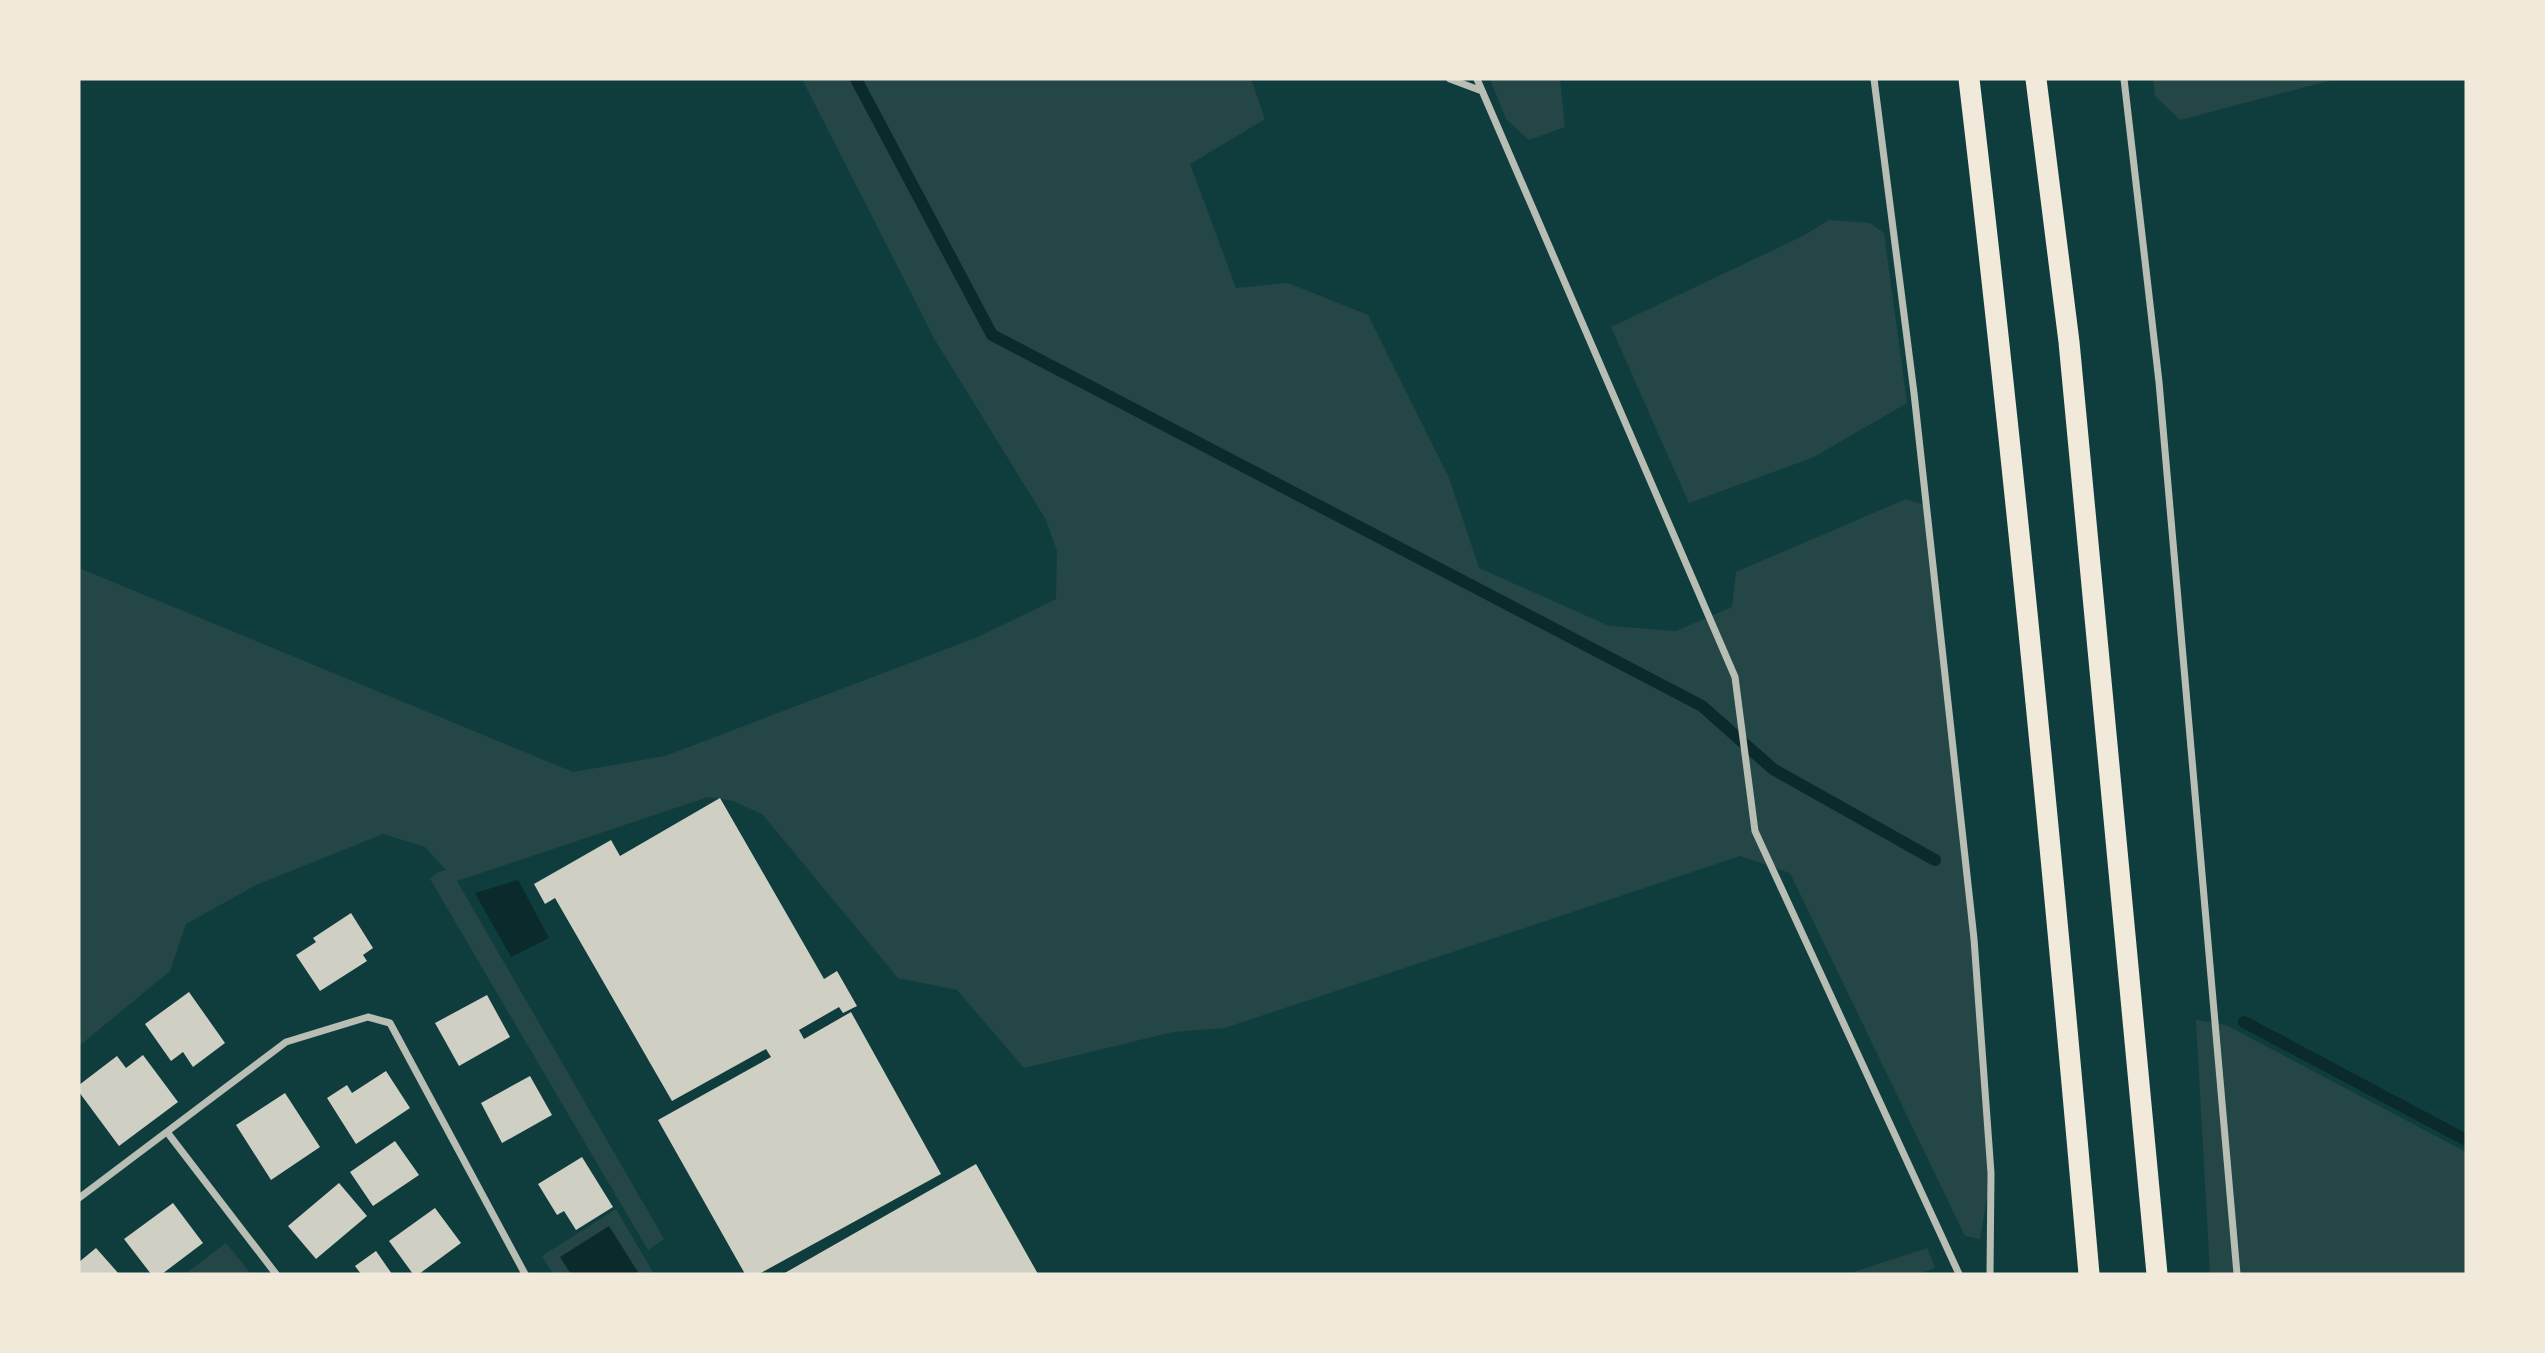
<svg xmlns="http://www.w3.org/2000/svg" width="2545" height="1353" font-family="'DM Sans',sans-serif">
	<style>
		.green { fill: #244646 }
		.water { fill: #0a2a2b }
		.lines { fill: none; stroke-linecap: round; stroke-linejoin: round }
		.stream { stroke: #0a2a2b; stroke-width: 12 }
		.building { fill: #cfcfc3 }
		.minor { stroke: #b8beb3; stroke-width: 7 }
		.motorway { stroke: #f1e9da; stroke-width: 21 }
	</style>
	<rect width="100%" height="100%" fill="#0f3d3e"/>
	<!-- green -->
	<path class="green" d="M802 79H1251L1265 119 1190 164 1236 288 1288 283 1368 315 1449 478 1479 568 1609 626 1676 631 1732 607 1736 572 1906 499 1924 505 1974 939 1991 1173 1980 1239 1965 1236 1790 873 1740 856 1225 1028 1173 1032 1024 1068 957 990 898 978 763 815 734 801 708 797 457 881 664 1239 648 1250 430 879 438 872 446 870 425 847 383 834 256 885 186 924 170 971 79 1046V568L573 772 665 756 978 637 1056 599 1057 551 1046 520 935 340Z
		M1490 79H1560L1565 127 1529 140 1506 119Z
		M2153 79H2336L2180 120 2155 96Z
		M1829 220 1870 223 1884 233 1907 403 1814 457 1689 503 1611 327 1803 236Z
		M2196 1020 2226 1025 2466 1152V1274H2210Z
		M616 1209 654 1274H639L609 1227 561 1257 571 1274H553L542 1256Z
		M226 1243 251 1274H185Z
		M1927 1248 1935 1268 1918 1274H1848Z"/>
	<!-- water -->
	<path class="water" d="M518 880 549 938 511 957 475 893Z
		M609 1226 639 1274H571L560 1257Z"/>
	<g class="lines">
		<!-- stream -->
		<path class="stream" d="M856 79 992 335 1702 706 1773 769 1935 860
			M2244 1022 2466 1140"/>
	</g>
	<!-- building -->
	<path class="building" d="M720 798 824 979 837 971 857 1006 843 1013 839 1007 799 1030 804 1039 851 1012 941 1174 759 1274H745L658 1120 771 1057 766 1049 672 1101 555 898 545 904 534 884 611 840 620 856Z
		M351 913 373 948 363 955 367 961 320 991 296 955 316 942 313 938Z
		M189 992 225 1043 193 1067 183 1052 171 1061 145 1024Z
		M487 995 510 1037 459 1066 435 1023Z
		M143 1055 178 1102 119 1146 79 1092V1085L117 1056 126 1068Z
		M386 1071 410 1108 356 1144 327 1098 347 1085 352 1093Z
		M530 1076 552 1115 502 1143 481 1103Z
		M285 1093 320 1147 271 1180 236 1125Z
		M395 1141 419 1175 373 1206 350 1172Z
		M582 1157 613 1207 576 1230 564 1211 557 1215 538 1184Z
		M976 1164 1038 1274H783Z
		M339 1183 367 1216 316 1259 288 1226Z
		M173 1203 203 1243 162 1274H151L124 1239Z
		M435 1208 461 1243 419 1274H413L389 1241Z
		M96 1248 119 1274H79V1262Z
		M376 1251 392 1274H361L355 1266Z"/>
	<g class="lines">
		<!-- minor -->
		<path class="minor" d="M1450 79 1482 91
			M1477 79 1735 677 1755 831 1959 1274
			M1874 79 1914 393 1974 939 1991 1173 1990 1274
			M2124 79 2159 382 2237 1274
			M167 1132 276 1274
			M79 1198 286 1042 368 1017 390 1023 525 1274"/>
		<!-- motorway -->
		<path class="motorway" d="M1969 79C2016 477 2054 875 2089 1274
			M2036 79 2069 342 2157 1274"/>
	</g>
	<!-- border -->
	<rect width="2545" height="1353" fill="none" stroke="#f1e9da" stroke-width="161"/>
</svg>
